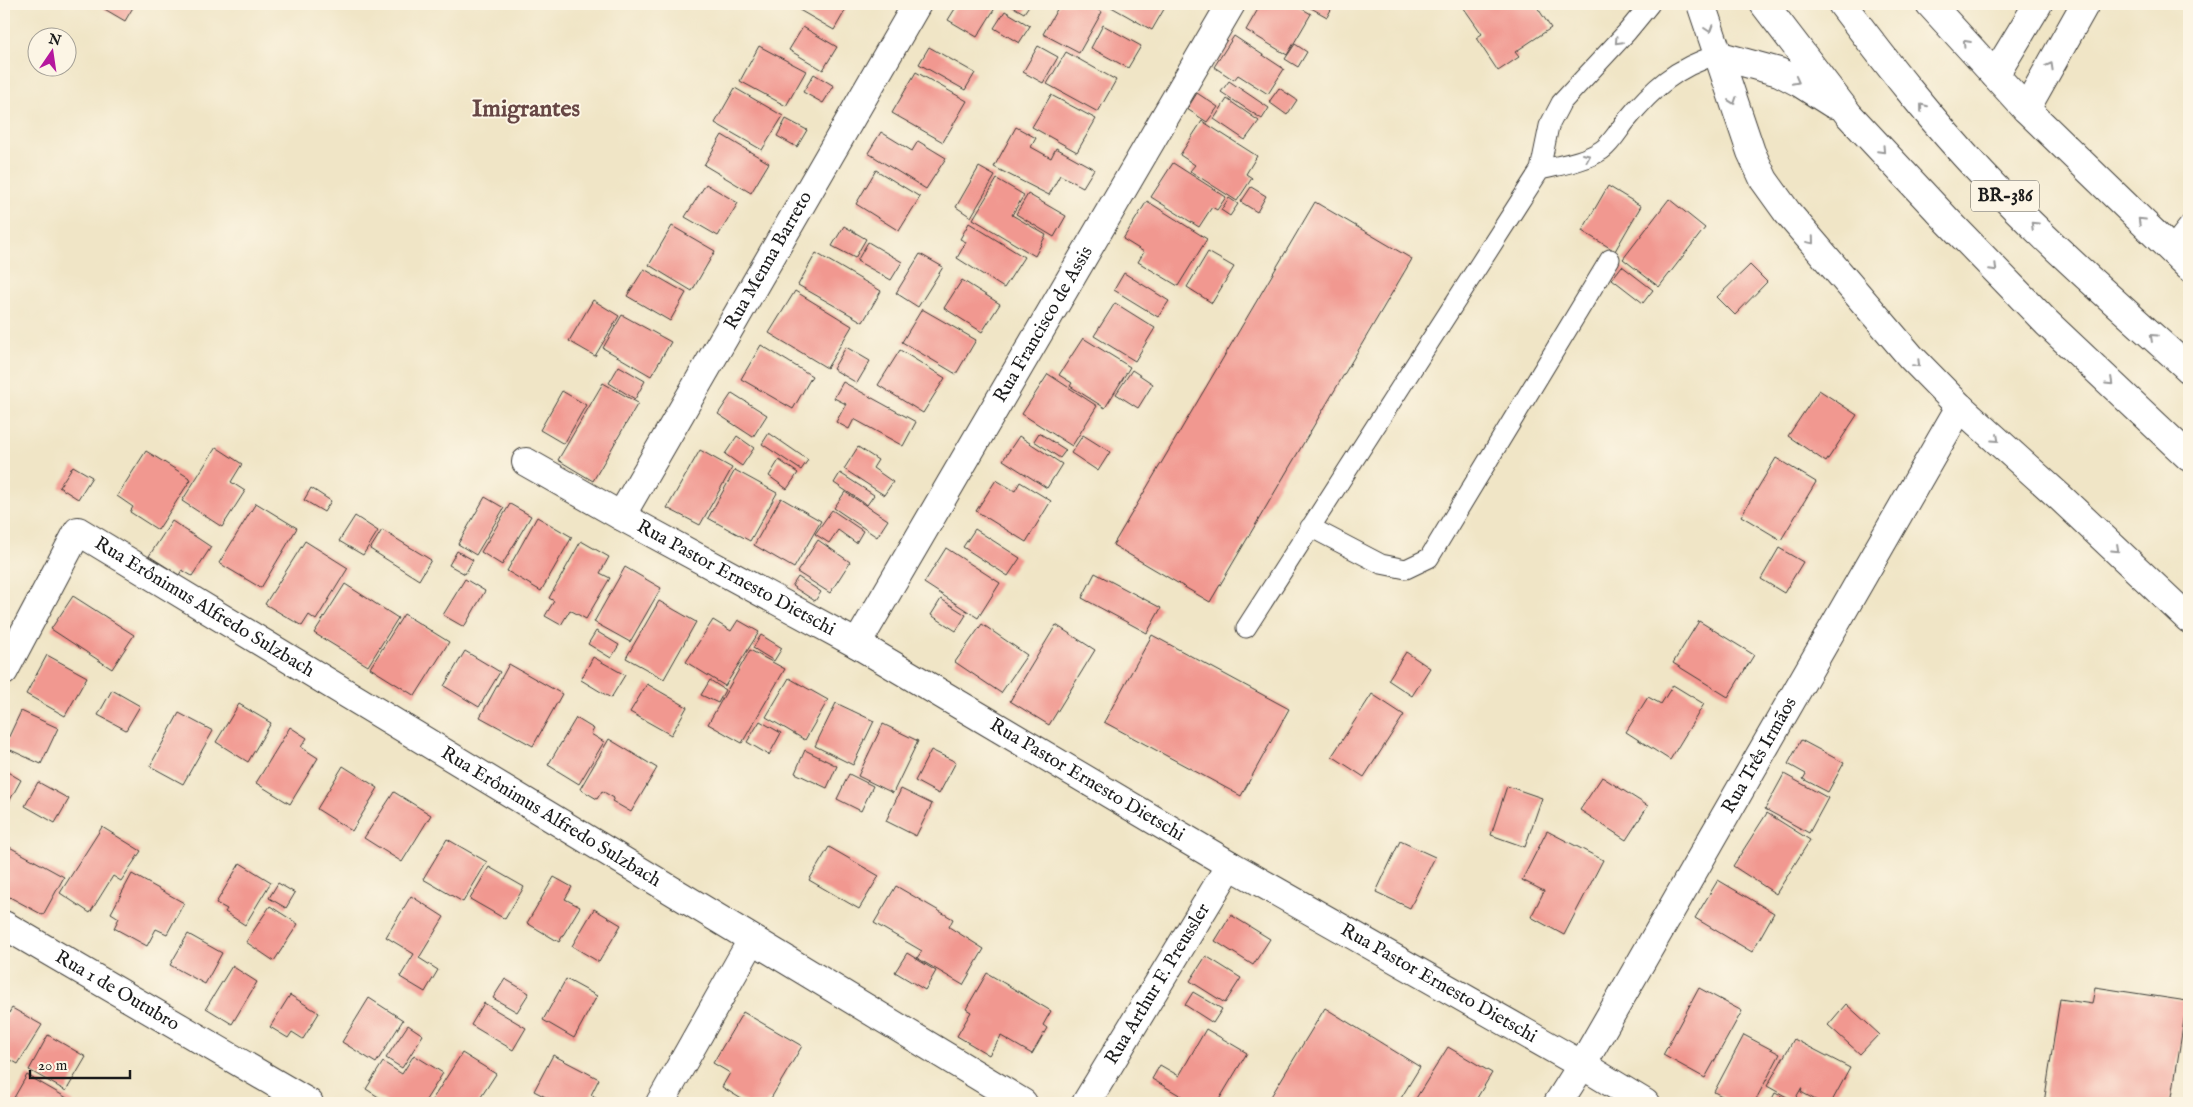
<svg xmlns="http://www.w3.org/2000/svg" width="2193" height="1107" font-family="'IM FELL English',serif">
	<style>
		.building { fill: #f19890 }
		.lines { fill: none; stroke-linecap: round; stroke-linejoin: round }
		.lane-casing { stroke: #3c3a36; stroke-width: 21 }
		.street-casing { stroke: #3c3a36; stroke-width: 30 }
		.secondary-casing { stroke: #3c3a36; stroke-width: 30 }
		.highway-casing { stroke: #3c3a36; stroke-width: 30 }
		.lane { stroke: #fff; stroke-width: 19 }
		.street { stroke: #fff; stroke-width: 28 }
		.secondary { stroke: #fff; stroke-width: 28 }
		.highway { stroke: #fff; stroke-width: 28 }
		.oneway { stroke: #999 }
		.labels { text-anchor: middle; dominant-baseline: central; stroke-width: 4; stroke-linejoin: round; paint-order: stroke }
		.shield { fill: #fcf5e5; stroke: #5f5d58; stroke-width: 1 }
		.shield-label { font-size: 18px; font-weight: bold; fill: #1c1c1c }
		.street-label { font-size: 19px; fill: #1c1c1c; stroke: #fcf5e5 }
		.district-label { font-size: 24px; font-weight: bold; fill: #674745; stroke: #fcf5e5 }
	</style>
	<rect width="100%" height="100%" fill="#fcf5e5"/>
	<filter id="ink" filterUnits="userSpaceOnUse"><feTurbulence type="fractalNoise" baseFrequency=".02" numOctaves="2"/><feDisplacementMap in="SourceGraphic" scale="10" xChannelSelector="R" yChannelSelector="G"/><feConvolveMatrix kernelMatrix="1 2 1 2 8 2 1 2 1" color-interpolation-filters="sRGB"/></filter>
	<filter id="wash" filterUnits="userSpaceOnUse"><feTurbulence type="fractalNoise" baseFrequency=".0096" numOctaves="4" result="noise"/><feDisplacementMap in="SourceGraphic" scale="20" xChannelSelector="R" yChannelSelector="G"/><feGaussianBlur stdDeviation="1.12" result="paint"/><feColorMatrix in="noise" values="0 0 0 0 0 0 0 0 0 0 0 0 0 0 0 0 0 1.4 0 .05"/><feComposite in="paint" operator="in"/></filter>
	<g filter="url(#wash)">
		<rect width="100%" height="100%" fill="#f0e5c6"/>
		<g id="blocks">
			<!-- building -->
			<path class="building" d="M96 4H135L125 21Z
				M789 4H849L834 30Z
				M958 4 997 5 977 37 948 20Z
				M1008 4H1030L1024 13Z
				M1060 4H1087L1102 12 1079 53 1043 34Z
				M1106 4H1167L1152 30Z
				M1261 4H1294L1311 14 1287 55 1246 30Z
				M1304 4H1334L1327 17Z
				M1461 4H1535L1551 28 1515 52 1519 57 1498 71 1476 38 1482 34Z
				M1005 11 1030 26 1019 43 994 28Z
				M1103 25 1141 46 1128 68 1091 48Z
				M803 27 837 47 823 70 789 50Z
				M1234 36 1284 69 1268 94 1238 75 1234 80 1214 67Z
				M1295 44 1307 52 1298 67 1285 59Z
				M759 46 806 71 786 106 740 81Z
				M1038 46 1058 57 1043 83 1023 72Z
				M929 47 975 73 965 90 919 64Z
				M1066 52 1116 80 1098 112 1047 84Z
				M916 72 967 101 943 142 892 113Z
				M814 74 834 86 823 103 803 92Z
				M1229 81 1269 108 1262 119 1221 92Z
				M735 88 783 116 762 150 715 123Z
				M1279 88 1297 100 1287 115 1269 102Z
				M1197 93 1218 107 1207 122 1187 109Z
				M1051 95 1096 119 1077 152 1032 127Z
				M1227 99 1259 121 1245 140 1214 119Z
				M786 119 807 130 797 147 777 136Z
				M1202 121 1257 156 1246 174 1252 178 1237 201 1190 171 1195 165 1180 155Z
				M1016 127 1036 138 1031 147 1051 158 1056 148 1094 169 1083 187 1060 175 1049 195 994 167Z
				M881 132 912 151 918 141 946 158 926 189 868 153Z
				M722 135 769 163 751 193 704 165Z
				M1173 163 1226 197 1217 210 1212 207 1199 227 1151 197Z
				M979 167 995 176 971 217 956 207Z
				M876 170 920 197 899 231 856 204Z
				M997 179 1024 195 1012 215 1046 235 1035 256 973 219Z
				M706 184 738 203 718 236 685 217Z
				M1608 186 1641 206 1615 251 1582 231Z
				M1251 187 1266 196 1257 212 1241 202Z
				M1028 194 1066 216 1054 237 1016 214Z
				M1229 198 1238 204 1230 216 1221 210Z
				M1669 199 1705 228 1659 287 1623 259Z
				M1147 201 1207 239 1178 286 1138 262 1144 252 1123 239Z
				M1315 202 1412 259 1210 602 1113 545Z
				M969 223 1024 257 1004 288 957 258 966 242 960 239Z
				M672 226 715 251 692 291 649 265Z
				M844 226 866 239 855 258 832 246Z
				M868 242 902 262 891 280 857 261Z
				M1208 252 1234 267 1212 303 1187 287Z
				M816 253 881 291 863 322 798 285Z
				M920 254 943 267 918 307 896 293Z
				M1750 265 1767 282 1735 315 1717 297Z
				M1622 266 1653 290 1643 303 1612 279Z
				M644 269 686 293 670 321 627 296Z
				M1124 273 1169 301 1158 317 1114 290Z
				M962 280 1000 304 982 332 944 308Z
				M795 291 852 326 827 368 769 333Z
				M593 300 619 316 595 356 569 341Z
				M1115 303 1155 328 1135 361 1094 336Z
				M922 309 976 340 956 374 902 342Z
				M622 315 671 342 651 376 603 348Z
				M1083 338 1130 367 1105 408 1070 386 1072 383 1059 375Z
				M761 345 812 376 793 409 741 379Z
				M846 347 870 361 857 383 833 369Z
				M900 350 945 378 923 413 878 385Z
				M619 366 645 381 635 399 609 383Z
				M1132 370 1153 384 1138 408 1116 394Z
				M1048 374 1097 406 1072 446 1022 414Z
				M843 382 916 422 903 446 854 419 849 429 836 422 846 404 834 398Z
				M603 383 638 403 593 481 558 460Z
				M1819 390 1857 415 1826 462 1788 436Z
				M562 391 586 405 564 444 540 430Z
				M732 393 767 415 753 437 718 414Z
				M769 433 808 460 801 470 762 444Z
				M1039 433 1066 450 1060 458 1034 441Z
				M1083 435 1110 452 1098 471 1071 453Z
				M737 436 754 448 742 466 725 454Z
				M1019 436 1062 464 1047 488 1003 460Z
				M216 447 242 464 231 482 245 491 222 527 182 501Z
				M858 447 878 460 873 468 893 482 884 495 844 469Z
				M700 450 732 468 700 525 667 508Z
				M146 451 191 479 158 530 130 512 133 507 117 496Z
				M1776 458 1816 482 1781 540 1741 516Z
				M779 460 798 473 787 489 769 476Z
				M73 466 92 477 78 499 59 487Z
				M735 470 777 493 750 541 708 518Z
				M840 473 874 495 867 505 834 483Z
				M996 480 1015 491 1020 482 1051 501 1026 542 976 511Z
				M311 488 331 501 324 512 304 500Z
				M845 492 888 520 877 537 834 508Z
				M485 497 504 508 476 555 458 544Z
				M781 498 821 521 794 568 754 545Z
				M256 503 297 528 261 588 219 563Z
				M510 504 531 516 502 565 481 552Z
				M832 510 863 531 856 543 838 530 829 543 815 534Z
				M355 516 378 531 363 555 339 541Z
				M537 517 572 537 541 591 507 571Z
				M172 521 211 547 192 576 182 570 179 575 149 556Z
				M975 529 1020 558 1008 576 963 547Z
				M382 530 431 560 419 580 370 549Z
				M818 540 850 562 830 593 797 572Z
				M305 541 348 568 316 620 309 615 302 626 265 604Z
				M581 541 609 557 600 573 610 578 586 619 570 610 561 625 545 616 554 601 549 598Z
				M946 548 1000 583 978 618 924 583Z
				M1779 548 1803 562 1784 593 1761 579Z
				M457 551 473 560 465 574 449 565Z
				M625 567 661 588 630 642 594 622Z
				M1095 573 1161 608 1147 633 1082 598Z
				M798 577 821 592 815 601 792 586Z
				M465 579 485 591 464 627 443 615Z
				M345 584 398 618 368 666 314 633Z
				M73 596 134 635 112 669 51 629Z
				M941 599 966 615 956 631 931 615Z
				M659 601 696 622 664 679 626 658Z
				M404 614 449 642 415 696 370 668Z
				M713 620 731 631 738 620 759 632 725 686 686 662Z
				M1699 621 1754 655 1728 697 1673 663Z
				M982 624 1027 655 1001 693 955 662Z
				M1056 625 1095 650 1049 725 1010 701Z
				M596 631 619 645 611 658 588 644Z
				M761 635 782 648 774 661 753 648Z
				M1152 635 1289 709 1241 796 1104 722Z
				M750 650 785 669 742 743 708 724Z
				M465 651 500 672 479 707 444 686Z
				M1406 652 1430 668 1412 696 1388 680Z
				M47 655 87 677 65 716 26 694Z
				M593 657 625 675 611 698 581 680Z
				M509 664 562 694 533 746 480 717Z
				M789 678 828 700 805 740 766 717Z
				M710 680 725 690 718 703 701 695Z
				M647 684 687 707 671 735 630 712Z
				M1673 685 1704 704 1670 760 1626 732 1648 697 1661 704Z
				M112 690 140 706 126 730 98 715Z
				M1372 694 1404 715 1364 777 1332 756Z
				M836 703 874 721 853 765 815 746Z
				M239 704 271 723 248 762 216 742Z
				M21 711 58 728 41 764 4 747Z
				M179 713 213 731 183 784 150 766Z
				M576 718 594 729 591 734 604 742 579 784 548 765Z
				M760 721 781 733 769 755 747 742Z
				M883 724 918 741 893 793 858 776Z
				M290 727 307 738 301 747 318 758 290 804 256 783Z
				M609 739 657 768 631 812 612 801 614 798 602 791 597 799 580 789Z
				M1801 740 1844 763 1828 792 1803 779 1806 774 1788 764Z
				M805 750 837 766 827 788 795 773Z
				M931 750 956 762 939 794 915 781Z
				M343 766 378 788 352 831 317 809Z
				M4 770 21 780 4 811Z
				M849 774 873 786 861 811 837 799Z
				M1784 774 1828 798 1809 833 1765 809Z
				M1602 777 1648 806 1626 840 1580 810Z
				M38 782 69 799 55 823 25 806Z
				M1507 786 1542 798 1525 847 1491 835Z
				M901 789 932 804 916 836 886 821Z
				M394 792 431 815 402 862 364 838Z
				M1767 813 1810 840 1776 894 1733 866Z
				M102 827 141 851 121 881 113 876 90 913 60 893Z
				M1547 831 1603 860 1564 935 1531 917 1544 891 1522 880Z
				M447 839 487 862 463 902 423 879Z
				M1400 841 1435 857 1410 908 1376 892Z
				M4 844 64 877 43 915 4 894Z
				M829 847 879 876 859 909 809 880Z
				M240 863 271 882 245 925 225 912 227 909 216 903Z
				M489 867 524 887 505 919 470 899Z
				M132 874 184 903 167 934 156 929 147 946 114 928 119 918 111 913Z
				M554 877 572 887 565 899 580 907 559 942 527 923Z
				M1718 880 1774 913 1752 952 1695 918Z
				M278 883 295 893 286 908 269 898Z
				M896 886 953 919 949 927 984 949 963 985 917 958 922 951 874 923Z
				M411 896 444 917 419 958 438 970 425 992 400 977 414 954 386 937Z
				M270 906 298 924 274 961 246 942Z
				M594 909 621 925 599 962 572 946Z
				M1231 915 1270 939 1253 965 1215 941Z
				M188 934 222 953 205 984 170 965Z
				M907 953 936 971 925 990 895 972Z
				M1206 956 1241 978 1225 1003 1190 981Z
				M232 966 257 982 232 1024 206 1008Z
				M987 973 1051 1011 1043 1025 1047 1028 1032 1054 1001 1036 989 1055 957 1036 971 1012 966 1009Z
				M505 979 529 993 517 1012 493 998Z
				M566 979 597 996 574 1038 543 1020Z
				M2095 987 2187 1001 2171 1103H2044L2060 999 2092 1004Z
				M1699 988 1742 1011 1705 1078 1663 1055Z
				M1193 992 1222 1009 1213 1023 1185 1005Z
				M290 995 319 1013 303 1039 292 1032 288 1038 270 1027Z
				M369 998 403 1020 376 1063 342 1042Z
				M484 1003 526 1028 513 1050 471 1025Z
				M1846 1004 1879 1034 1860 1054 1828 1025Z
				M12 1008 42 1025 18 1064 4 1056V1021Z
				M1325 1008 1420 1067 1398 1103H1267Z
				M743 1012 802 1046 770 1100 768 1099 766 1103H748L722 1087 730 1073 713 1063Z
				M408 1025 423 1035 402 1068 386 1058Z
				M1206 1029 1247 1053 1217 1103H1193L1152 1079 1160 1065 1179 1076Z
				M48 1035 86 1057 66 1091 29 1070Z
				M1744 1035 1780 1054 1754 1103H1736L1714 1092Z
				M1794 1039 1850 1068 1831 1103H1821L1801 1092 1802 1087 1794 1101 1767 1086Z
				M1448 1047 1492 1073 1474 1103H1413Z
				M462 1053 496 1074 477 1103H430Z
				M414 1055 443 1073 424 1103H388L366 1089 383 1062 402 1074Z
				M553 1055 599 1079 591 1095 596 1098 593 1103H557L534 1091Z
				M27 1075 74 1102 73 1103H11Z
				M1775 1093 1795 1103H1770Z"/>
		</g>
	</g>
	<g filter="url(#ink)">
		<use href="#blocks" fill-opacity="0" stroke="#3c3a36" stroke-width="1"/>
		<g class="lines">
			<defs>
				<path id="lane" d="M1540 170C1560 165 1584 162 1602 150 1611 144 1619 130 1626 121 1652 89 1676 67 1717 55
					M2170 249 2189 225
					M1310 527 1381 564 1406 569 1429 558 1610 259
					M1246 628 1540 170 1549 126 1561 103 1627 32 1650 4"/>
				<g id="street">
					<path d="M1995 75 2038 4"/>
					<path d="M2026 109 2085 4"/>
					<path id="s1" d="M526 462 621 516 857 644 1230 865"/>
					<path id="s2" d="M621 516 917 4"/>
					<path id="s3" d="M857 644 1231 4"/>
					<path id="s4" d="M4 671 78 531 1023 1103"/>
					<path id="s5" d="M4 925 309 1103"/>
					<path d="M660 1103 752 940"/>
					<path d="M1558 1103 1582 1065 1645 1103"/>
				</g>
				<g id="secondary">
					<path d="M1701 4 1751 152 1764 180 1787 212 1911 357 1960 407 2061 498 2189 619"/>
					<path d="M1930 4 2026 109 2189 267"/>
					<path id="s6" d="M1086 1103 1230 865 1582 1065 1960 407"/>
				</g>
				<path id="highway" d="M1764 4 1849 115 1948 221 2047 323 2189 457
					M1842 4C1886 62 1931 120 1982 174 2047 243 2119 306 2189 369
					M1717 55 1779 72 1800 83 1833 104"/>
			</defs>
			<!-- lane casing -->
			<use href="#lane" class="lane-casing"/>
			<!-- street casing -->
			<use href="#street" class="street-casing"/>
			<!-- secondary casing -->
			<use href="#secondary" class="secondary-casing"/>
			<!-- highway casing -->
			<use href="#highway" class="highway-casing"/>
			<!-- lane -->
			<use href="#lane" class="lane"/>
			<!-- street -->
			<use href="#street" class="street"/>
			<!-- secondary -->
			<use href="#secondary" class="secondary"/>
			<!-- highway -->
			<use href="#highway" class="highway"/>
		</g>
		<!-- one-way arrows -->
		<defs><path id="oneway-chevron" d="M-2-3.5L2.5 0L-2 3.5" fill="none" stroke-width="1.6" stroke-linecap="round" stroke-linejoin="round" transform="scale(1.25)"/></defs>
		<g class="oneway">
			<use href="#oneway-chevron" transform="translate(1709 29) rotate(72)"/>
			<use href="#oneway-chevron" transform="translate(1618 41) rotate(133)"/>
			<use href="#oneway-chevron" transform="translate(1966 43) rotate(-132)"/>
			<use href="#oneway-chevron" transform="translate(2050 66) rotate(-61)"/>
			<use href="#oneway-chevron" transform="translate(1796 81) rotate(28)"/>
			<use href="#oneway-chevron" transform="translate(1733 101) rotate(71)"/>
			<use href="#oneway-chevron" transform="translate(1923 107) rotate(-129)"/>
			<use href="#oneway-chevron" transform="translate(1882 150) rotate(47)"/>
			<use href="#oneway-chevron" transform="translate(1587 157) rotate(-23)"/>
			<use href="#oneway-chevron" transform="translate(2141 221) rotate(-136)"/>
			<use href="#oneway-chevron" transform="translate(2034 225) rotate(-136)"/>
			<use href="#oneway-chevron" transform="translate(1811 241) rotate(50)"/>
			<use href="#oneway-chevron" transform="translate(1994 268) rotate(45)"/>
			<use href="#oneway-chevron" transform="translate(2153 337) rotate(-138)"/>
			<use href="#oneway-chevron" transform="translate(1917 364) rotate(45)"/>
			<use href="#oneway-chevron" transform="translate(2110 382) rotate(43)"/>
			<use href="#oneway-chevron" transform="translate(1996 439) rotate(42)"/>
			<use href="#oneway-chevron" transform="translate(2116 549) rotate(43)"/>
		</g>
	</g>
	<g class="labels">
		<!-- shield labels -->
		<rect class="shield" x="1971" y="180.5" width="68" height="31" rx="4"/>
		<g class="shield-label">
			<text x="2005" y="196">BR-386</text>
		</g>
		<!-- street labels -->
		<g class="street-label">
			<text stroke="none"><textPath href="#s2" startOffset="295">Rua Menna Barreto</textPath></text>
			<text stroke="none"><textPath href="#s3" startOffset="370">Rua Francisco de Assis</textPath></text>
			<text stroke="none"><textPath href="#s1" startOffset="240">Rua Pastor Ernesto Dietschi</textPath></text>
			<text stroke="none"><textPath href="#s4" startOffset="306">Rua Erônimus Alfredo Sulzbach</textPath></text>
			<text stroke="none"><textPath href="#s6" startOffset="1040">Rua Três Irmãos</textPath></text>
			<text stroke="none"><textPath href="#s1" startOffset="645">Rua Pastor Ernesto Dietschi</textPath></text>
			<text stroke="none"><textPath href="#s4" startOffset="711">Rua Erônimus Alfredo Sulzbach</textPath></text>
			<text stroke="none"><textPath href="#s6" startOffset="518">Rua Pastor Ernesto Dietschi</textPath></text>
			<text stroke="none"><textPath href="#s6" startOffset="139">Rua Arthur F. Preussler</textPath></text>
			<text stroke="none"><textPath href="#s5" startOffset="131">Rua 1 de Outubro</textPath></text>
		</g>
		<!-- district labels -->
		<g class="district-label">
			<text x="526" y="109">Imigrantes</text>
		</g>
	</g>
	<!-- margin -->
	<rect width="2193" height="1107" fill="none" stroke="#fcf5e5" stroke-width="20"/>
	<!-- north arrow -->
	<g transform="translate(52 52) rotate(13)"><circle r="24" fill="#fcf5e5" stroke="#a29e95"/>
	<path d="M0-4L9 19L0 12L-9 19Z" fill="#b5179e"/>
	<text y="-8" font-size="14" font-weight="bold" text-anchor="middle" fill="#1c1c1c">N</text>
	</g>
	<!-- scale -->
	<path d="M30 1070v8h100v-8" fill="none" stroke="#1c1c1c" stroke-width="2.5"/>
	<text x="38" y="1070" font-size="15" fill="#1c1c1c" stroke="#fcf5e5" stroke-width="4" paint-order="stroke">20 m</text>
</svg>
